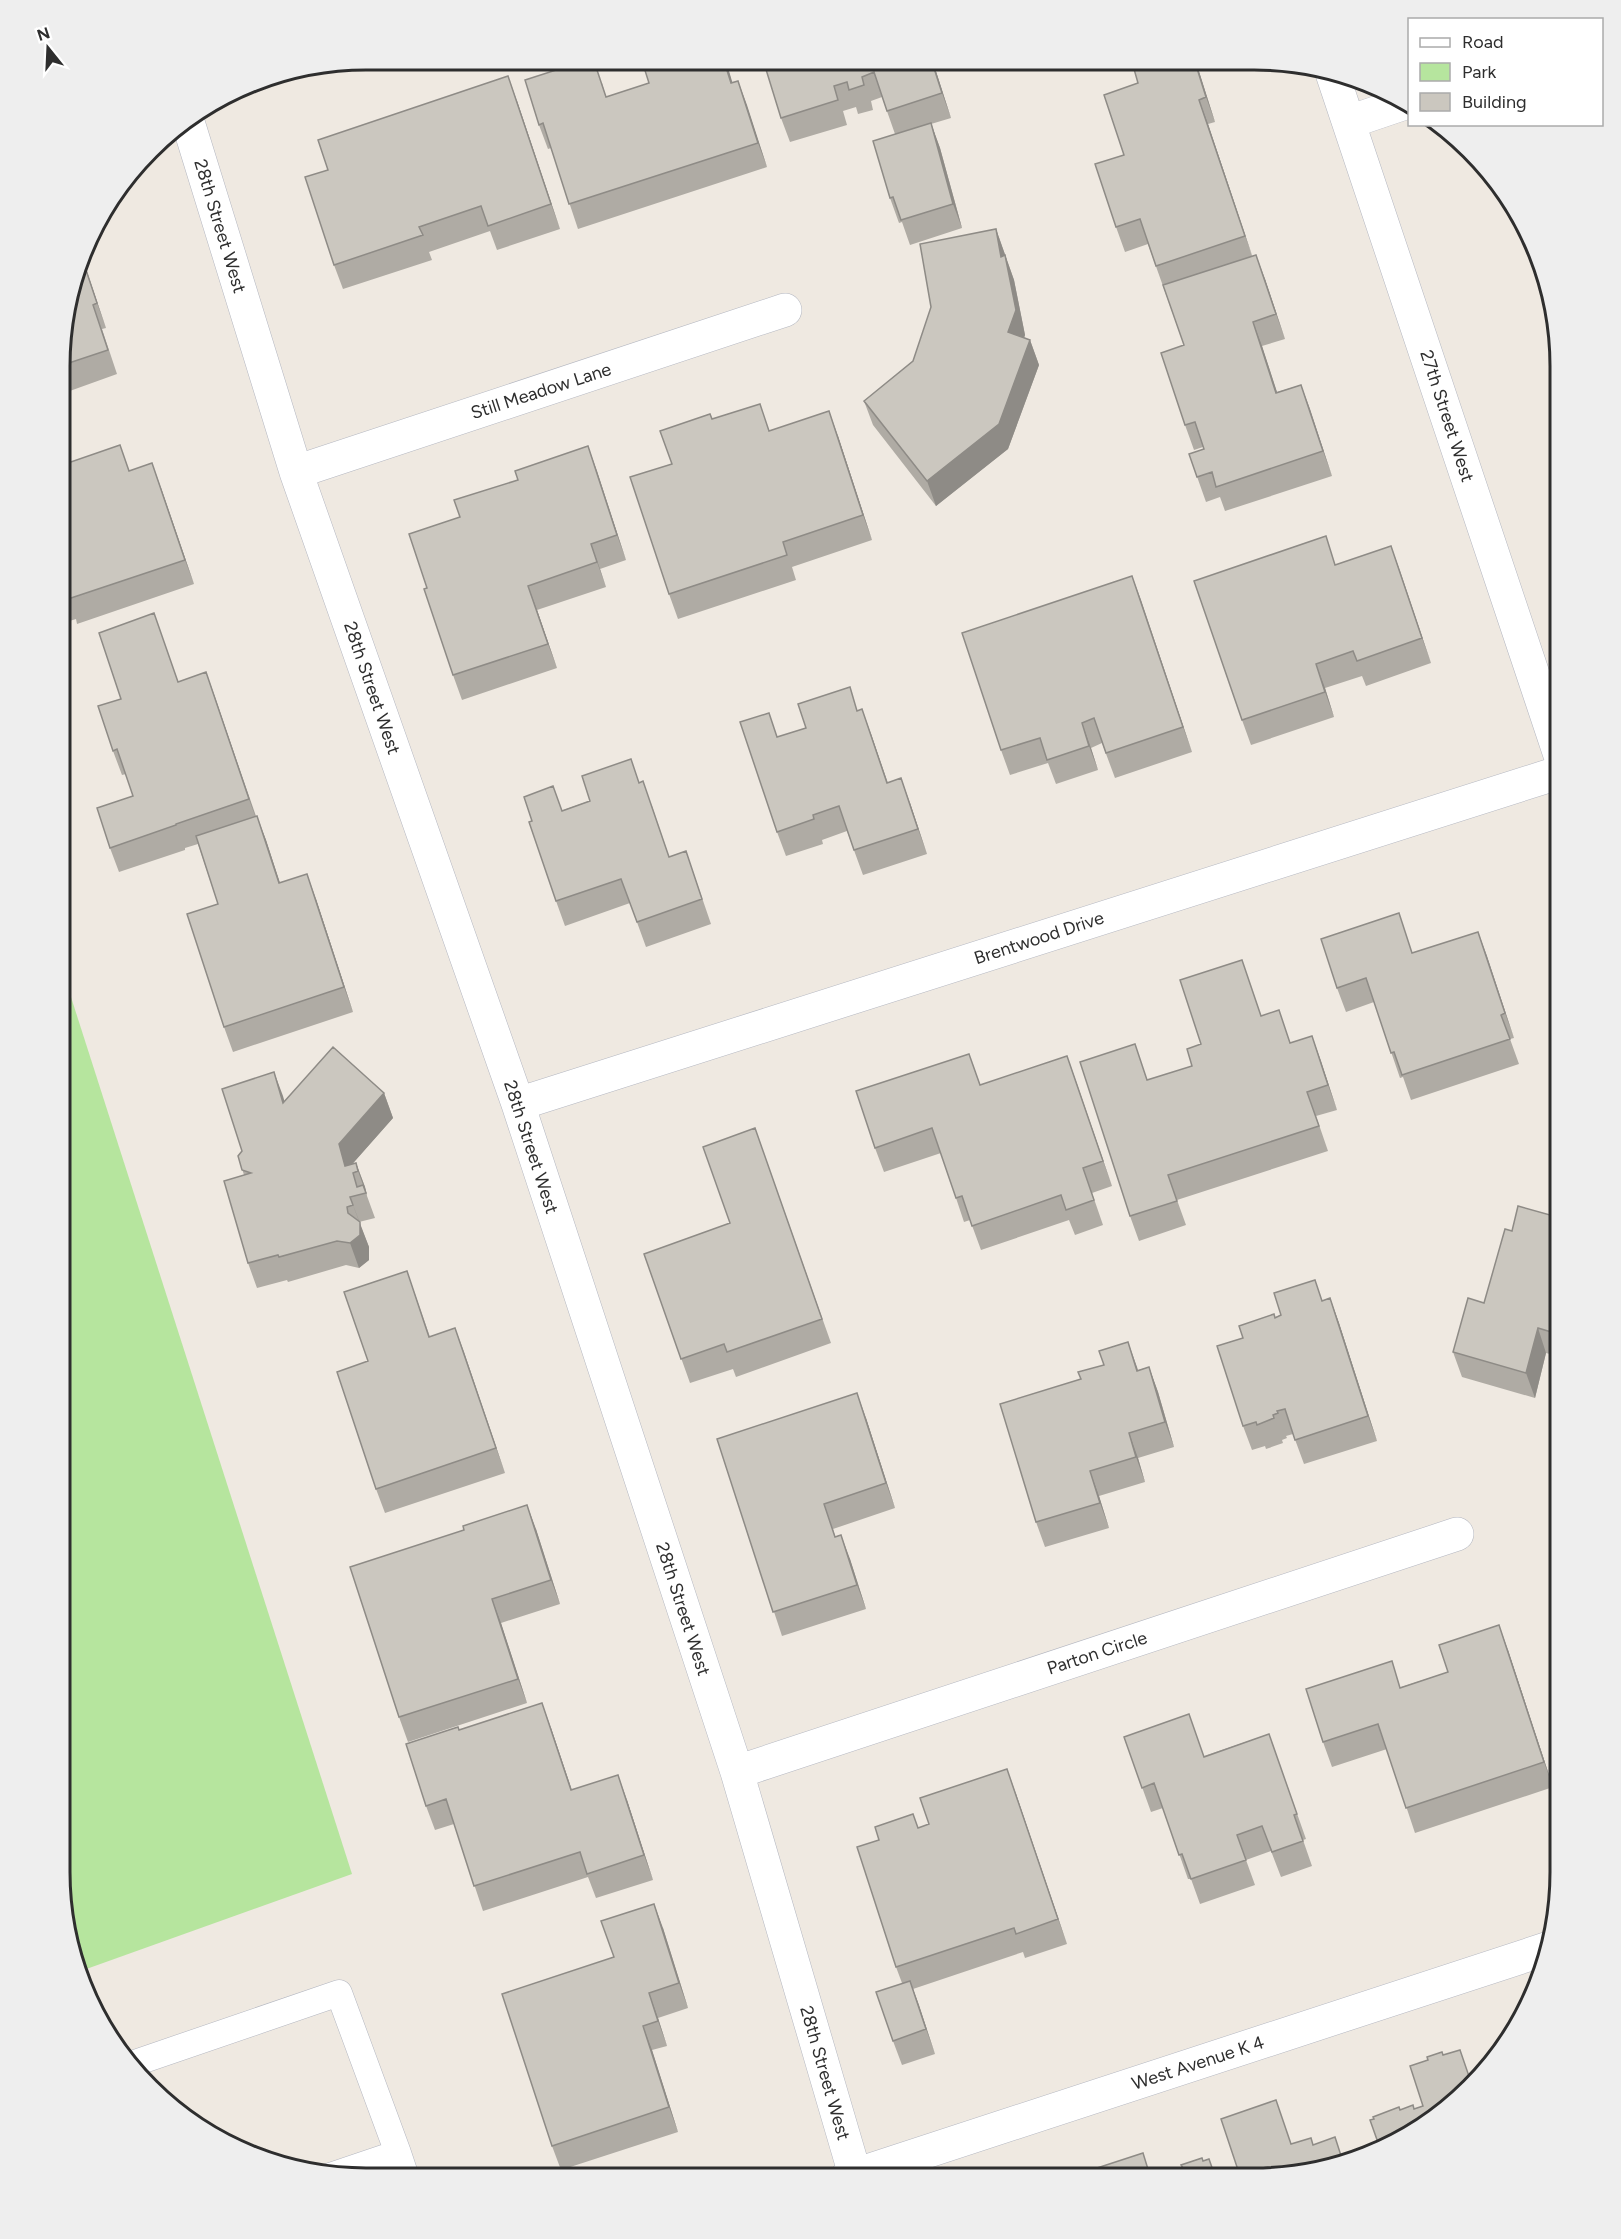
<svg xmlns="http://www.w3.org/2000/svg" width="1621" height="2239" font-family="Figtree,sans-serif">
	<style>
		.green { fill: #b6e59e }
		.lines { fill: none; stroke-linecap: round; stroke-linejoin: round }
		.lane-casing { stroke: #b4b7c1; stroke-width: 27 }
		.street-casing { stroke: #b4b7c1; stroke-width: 34 }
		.lane { stroke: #fff; stroke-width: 26 }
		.street { stroke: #fff; stroke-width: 33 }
		.wall { fill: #afaba4 }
		.shaded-wall { fill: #8e8b86 }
		.building { fill: #cbc7bf; stroke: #8e8b86; stroke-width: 1.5 }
		.labels { text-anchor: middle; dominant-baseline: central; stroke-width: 4.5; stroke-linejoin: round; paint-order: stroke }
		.street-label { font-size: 18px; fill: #2e2e2e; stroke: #fff }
		.rim { fill: none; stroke: #2e2e2e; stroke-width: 3 }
	</style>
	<rect width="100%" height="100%" fill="#efe9e1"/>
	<!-- green -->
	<path class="green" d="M62 969 352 1874 78 1972 70 1951 60 1873Z"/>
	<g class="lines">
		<defs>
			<path id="lane" d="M129 2065 339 1993 398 2153
				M330 2176 398 2153 406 2177"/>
			<path id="street" d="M1332 73 1561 758
				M188 122 296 472 518 1104 737 1772 856 2178
				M1349 122 1405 103
				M296 472 785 310
				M518 1104 1561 772
				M737 1772 1457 1534
				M846 2178 1549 1948"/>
		</defs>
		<!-- lane casing -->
		<use href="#lane" class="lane-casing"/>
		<!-- street casing -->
		<use href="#street" class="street-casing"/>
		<!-- lane -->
		<use href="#lane" class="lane"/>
		<!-- street -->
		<use href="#street" class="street"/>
	</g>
	<!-- wall -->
	<path class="wall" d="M642 61H726L732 83 738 81 767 167 578 229 551 148 548 149 539 125 602 83 606 97 649 83Z
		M770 61 933 62 951 118 931 124 940 148 962 228 910 245 902 222 899 223 890 198 895 134 882 97 871 101 873 110 858 114 856 107 843 111 847 125 790 142 781 118Z
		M1132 62H1196L1215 122 1208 124 1252 256 1265 279 1285 339 1262 346 1277 392 1301 385 1332 476 1225 511 1220 497 1206 502 1189 454 1204 449 1203 447 1194 450 1185 425 1184 345 1148 244 1125 252 1116 227 1124 155 1138 83Z
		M517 101 560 229 497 250 490 231 429 252 432 260 343 289 334 265 328 170Z
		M996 229 1014 280 1025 335 1024 338 1030 340 1039 365 1008 449 936 506 873 425 864 401 913 361Z
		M84 263 106 328 102 329 117 374 67 392 65 386 63 387V326Z
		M712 419 769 431 838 436 872 540 792 567 796 580 678 619 669 594 672 464Z
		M588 446 626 560 600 569 606 587 537 610 557 668 462 700 453 675 427 588 460 517 518 480Z
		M62 465 130 471 161 488 194 584 77 624 76 619 63 623 62 620Z
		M1391 546 1431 663 1366 686 1362 676 1325 688 1334 717 1251 745 1242 720 1336 565Z
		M1132 576 1192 752 1115 778 1102 743 1091 748 1098 770 1056 784 1048 763 1010 775 1001 750Z
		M206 672 256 816 266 840 280 883 316 899 353 1012 233 1052 224 1027 218 904 198 844 185 848V850L119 872 110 848 133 796 126 774 122 775 113 751 178 682Z
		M858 711 871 734 888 783 910 803 927 854 863 875 847 831 822 840 823 844 786 856 777 832 778 737Z
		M640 783 652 806 669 857 686 851 711 924 646 947 630 903 565 926 556 901 532 821Z
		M1478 932 1514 1038 1510 1039 1519 1064 1411 1100 1403 1077 1400 1078 1374 1002 1346 1012 1337 988 1413 953Z
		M1242 960 1261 1016 1291 1043 1312 1036 1337 1110 1316 1116 1328 1151 1177 1200 1186 1225 1139 1241 1130 1216 1148 1080 1192 1066 1201 1044Z
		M1067 1056 1112 1186 1092 1193 1103 1225 1075 1235 1069 1220 981 1250 970 1220 964 1222 941 1153 884 1172 875 1148 980 1085Z
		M384 1093 393 1118 352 1164 356 1163 365 1187 367 1196 375 1218 359 1222 369 1247V1260L359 1268 346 1265 288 1282 287 1280 257 1288 248 1263 244 1175 238 1156 284 1102Z
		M755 1128 831 1343 736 1377 733 1369 690 1383 644 1254 730 1223Z
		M1561 1218V1357L1546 1353 1535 1398 1462 1377 1453 1352 1484 1303 1512 1231Z
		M407 1271 430 1337 455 1328 505 1473 385 1513 376 1489 368 1361Z
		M1315 1280 1322 1301 1330 1298 1339 1323 1377 1441 1304 1464 1293 1434 1286 1436 1287 1438 1282 1440 1283 1443 1266 1449 1265 1446 1252 1450 1243 1426V1338L1275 1317 1281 1315Z
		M1149 1367 1158 1392 1174 1447 1138 1458 1145 1482 1099 1496 1109 1528 1045 1547 1036 1522 1138 1370Z
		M866 1418 895 1508 833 1529 835 1536 850 1559 866 1609 782 1636 717 1439Z
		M536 1529 560 1604 501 1623 527 1703 408 1742 399 1717Z
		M1560 1615V1657L1559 1656 1550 1631Z
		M1508 1650 1553 1787 1415 1833 1387 1749 1332 1767 1323 1742 1401 1687 1448 1672Z
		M551 1728 572 1790 627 1800 653 1880 596 1898 588 1877 483 1911 454 1824 435 1830 426 1806 460 1730Z
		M1269 1734 1306 1839 1303 1840 1312 1866 1281 1877 1271 1851 1246 1860 1255 1885 1200 1904 1191 1879H1188L1163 1808 1151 1812 1124 1737 1204 1756Z
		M1016 1794 1067 1944 1025 1958 1023 1952 913 1989 935 2054 902 2065 893 2041 902 1983 896 1967 918 1828Z
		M663 1928 688 2008 658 2018 667 2046 652 2050 678 2132 561 2170 552 2146 614 1957Z"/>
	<!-- shaded-wall -->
	<path class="shaded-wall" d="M724 61H726L740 108 731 83Z
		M932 62H933L951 118 942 93Z
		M1195 62H1196L1215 122 1206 97Z
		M508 76 517 101 560 229 551 204Z
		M738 81 747 105 767 167 758 143Z
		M1199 100 1208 124 1254 261 1245 236Z
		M931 123 940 148 962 228 953 204Z
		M996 229 1014 280 1025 335 1017 357 1008 332 1001 257Z
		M1256 255 1265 279 1285 339 1276 314Z
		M84 263 106 328 97 303Z
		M1253 322 1262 346 1285 417 1276 393Z
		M1030 340 1039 365 1008 449 936 506 927 481Z
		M1301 385 1310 409 1332 476 1323 451Z
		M829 411 838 436 872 540 863 515Z
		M588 446 597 471 626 560 617 535Z
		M152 463 161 488 194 584 185 560Z
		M591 544 600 569 606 587 597 562Z
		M1391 546 1400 571 1431 663 1422 638Z
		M1132 576 1141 600 1192 752 1183 727Z
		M528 586 537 610 557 668 548 644Z
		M1316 664 1325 688 1334 717 1325 692Z
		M206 672 215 697 258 824 249 799Z
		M862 709 871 734 896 808 887 783Z
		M1082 723 1091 748 1098 770 1089 746Z
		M901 778 910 803 927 854 918 829Z
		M257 816 266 840 288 908 279 883Z
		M307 874 316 899 353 1012 344 987Z
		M1478 932 1487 956 1514 1038 1505 1013Z
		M1312 1036 1321 1061 1337 1110 1328 1085Z
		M1067 1056 1076 1081 1112 1186 1103 1161Z
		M274 1072 283 1096 292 1128 283 1103Z
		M384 1093 393 1118 348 1169 345 1166 339 1144Z
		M356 1163 365 1187 367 1196 358 1171Z
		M350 1197 369 1247V1260L359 1268 350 1243 357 1237 360 1224Z
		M1330 1298 1339 1323 1377 1441 1368 1416Z
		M455 1328 464 1352 505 1473 496 1448Z
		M1538 1328 1546 1353 1535 1398 1526 1373Z
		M1128 1342 1137 1367 1146 1396 1137 1371Z
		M1149 1367 1158 1392 1174 1447 1165 1422Z
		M857 1393 866 1418 895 1508 886 1483Z
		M1129 1433 1138 1458 1145 1482 1136 1457Z
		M1090 1471 1099 1496 1109 1528 1100 1503Z
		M527 1505 536 1529 560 1604 551 1580Z
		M841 1535 850 1559 866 1609 857 1585Z
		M492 1599 501 1623 527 1703 518 1679Z
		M1499 1625 1508 1650 1553 1787 1544 1762Z
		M542 1703 551 1728 580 1815 571 1790Z
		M1007 1769 1016 1794 1067 1944 1058 1919Z
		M618 1775 627 1800 653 1880 644 1855Z
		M654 1904 663 1928 688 2008 679 1983Z
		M910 1981 919 2005 935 2054 926 2029Z
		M649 1993 658 2018 667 2046 658 2021Z
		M643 2026 652 2050 678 2132 669 2107Z"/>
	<!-- building -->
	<path class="building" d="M584 61H594L606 97 649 83 642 61H724L731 83 738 81 758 143 569 204 543 123 539 125 525 80Z
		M770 61 932 62 942 93 887 111 874 72 862 77 864 85 849 90 847 82 834 86 838 100 781 118 764 63Z
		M1132 62H1195L1206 97 1199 100 1245 236 1156 266 1140 219 1116 227 1095 164 1124 155 1104 95 1138 83Z
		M508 76 551 204 488 226 481 206 419 227 423 235 334 265 305 177 328 170 318 140Z
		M931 123 953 204 901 220 893 197 890 198 873 141Z
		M996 229 1001 257 1005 255 1016 310 1008 332 1030 340 999 424 927 481 864 401 913 361 931 307 920 244Z
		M1256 255 1276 314 1253 322 1276 393 1301 385 1323 451 1216 487 1212 472 1197 477 1189 454 1204 449 1195 422 1185 425 1161 353 1184 345 1163 285Z
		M84 264 97 303 93 305 108 350 63 365V326Z
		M760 404 769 431 829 411 863 515 783 542 787 555 669 594 630 477 672 464 660 431 710 414 712 419Z
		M120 445 129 471 152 463 185 560 68 599 67 594 62 596V465Z
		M588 446 617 535 591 544 597 562 528 586 548 644 453 675 424 589 427 588 409 534 460 517 454 500 518 480 515 471Z
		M1326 536 1335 565 1391 546 1422 638 1357 661 1353 651 1316 664 1325 692 1242 720 1194 581Z
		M1132 576 1183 727 1106 753 1094 718 1082 723 1089 746 1047 760 1040 738 1001 750 962 633Z
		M154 613 178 682 206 672 249 799 176 824V825L110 848 97 808 133 796 117 749 113 751 98 706 121 699 99 633Z
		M850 687 857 711 862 709 887 783 901 778 918 829 854 850 839 806 813 815 814 819 777 832 740 722 769 713 777 737 806 728 798 704Z
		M631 759 639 783 643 781 669 857 686 851 702 899 637 922 621 879 556 901 529 822 532 821 524 797 553 786 562 811 590 801 582 776Z
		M257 816 279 883 307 874 344 987 224 1027 187 914 218 904 196 836Z
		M1399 913 1412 953 1478 932 1505 1013 1501 1015 1510 1039 1402 1075 1394 1052 1391 1053 1366 978 1337 988 1321 939Z
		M1242 960 1261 1016 1279 1010 1290 1043 1312 1036 1328 1085 1307 1092 1319 1126 1168 1175 1177 1201 1130 1216 1080 1062 1135 1044 1147 1080 1192 1066 1187 1049 1201 1044 1180 980Z
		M333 1047 384 1093 339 1144 345 1166 356 1163 358 1171 353 1173 357 1187 363 1185 366 1193 350 1197 353 1205 347 1207 348 1213 360 1222V1235L350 1243 337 1241 279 1257 278 1255 248 1263 224 1181 251 1173 242 1170 238 1156 242 1151 222 1089 274 1072 283 1103Z
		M969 1054 980 1085 1067 1056 1103 1161 1083 1168 1094 1200 1066 1210 1061 1195 972 1226 962 1196 956 1198 932 1128 875 1148 856 1091Z
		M755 1128 822 1319 727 1352 724 1344 681 1359 644 1254 730 1223 703 1147Z
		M1518 1206 1561 1218V1335L1538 1328 1526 1373 1453 1352 1468 1298 1484 1303 1505 1229 1512 1231Z
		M407 1271 429 1337 455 1328 496 1448 376 1489 337 1372 368 1361 344 1292Z
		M1315 1280 1322 1301 1330 1298 1368 1416 1295 1440 1285 1409 1277 1411 1278 1413 1273 1415 1274 1418 1257 1425 1256 1422 1243 1426 1217 1346 1243 1338 1239 1326 1274 1314 1275 1318 1281 1315 1274 1293Z
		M1128 1342 1137 1371 1149 1367 1165 1422 1129 1433 1136 1457 1090 1471 1100 1503 1036 1522 1000 1404 1081 1379 1078 1372 1104 1365 1099 1351Z
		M857 1393 886 1483 824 1504 835 1537 841 1535 857 1585 773 1612 717 1439Z
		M527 1505 551 1580 492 1599 518 1679 399 1717 350 1567 464 1530 463 1526Z
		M1560 1615V1638L1550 1631Z
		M1499 1625 1544 1762 1406 1808 1378 1724 1323 1742 1306 1689 1392 1661 1400 1688 1448 1672 1439 1645Z
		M542 1703 571 1790 618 1775 644 1855 587 1874 580 1852 474 1886 446 1799 426 1806 406 1744 458 1727 459 1730Z
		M1189 1714 1204 1757 1269 1734 1297 1814 1294 1815 1303 1841 1272 1852 1262 1826 1237 1835 1246 1860 1191 1879 1182 1854 1179 1855 1154 1783 1142 1788 1124 1737Z
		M1007 1769 1058 1919 1016 1934 1014 1928 896 1967 857 1847 879 1840 875 1827 913 1814 918 1828 929 1824 920 1798Z
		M654 1904 679 1983 649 1993 658 2021 643 2026 669 2107 552 2146 502 1994 614 1957 601 1921Z
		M910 1981 926 2029 893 2041 876 1992Z
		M1460 2050 1472 2085 1456 2103 1390 2148 1381 2151 1370 2120 1374 2119 1373 2117 1399 2107 1400 2110 1413 2105 1414 2109 1423 2106 1410 2066 1428 2060 1427 2057 1442 2052 1443 2055Z
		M1276 2100 1291 2144 1311 2138 1313 2145 1335 2137 1344 2165 1334 2169 1255 2179H1241L1221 2119Z
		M1143 2153 1151 2179H1098L1094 2169Z
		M1202 2158 1203 2161 1209 2159 1216 2179H1164L1178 2174 1177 2170 1183 2168 1181 2165Z"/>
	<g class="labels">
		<!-- street labels -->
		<g class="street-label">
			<text transform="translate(220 226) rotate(73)">28th Street West</text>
			<text transform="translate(541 391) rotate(-18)">Still Meadow Lane</text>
			<text transform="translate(1447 416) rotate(72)">27th Street West</text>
			<text transform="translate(372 688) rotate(71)">28th Street West</text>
			<text transform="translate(1039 938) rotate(-18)">Brentwood Drive</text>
			<text transform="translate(531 1147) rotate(72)">28th Street West</text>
			<text transform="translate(683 1609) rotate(72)">28th Street West</text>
			<text transform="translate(1097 1653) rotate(-18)">Parton Circle</text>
			<text transform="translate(1198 2063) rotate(-18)">West Avenue K 4</text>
			<text transform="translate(825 2073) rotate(74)">28th Street West</text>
		</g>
	</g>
	<!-- crop -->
	<path d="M0 0H1621V2239H0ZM366 70H1254A296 296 0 0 1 1550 366V1872A296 296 0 0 1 1254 2168H366A296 296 0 0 1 70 1872V366A296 296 0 0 1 366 70Z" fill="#eee" fill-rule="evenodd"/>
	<path class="rim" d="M366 70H1254A296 296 0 0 1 1550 366V1872A296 296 0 0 1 1254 2168H366A296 296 0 0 1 70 1872V366A296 296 0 0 1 366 70Z"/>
	<!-- legend -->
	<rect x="1408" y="18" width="195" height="108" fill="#ffffff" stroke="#ababab" stroke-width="1.5"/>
	<rect x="1420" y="38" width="30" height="9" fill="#ffffff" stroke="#ababab" stroke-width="1.5"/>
	<text x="1462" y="48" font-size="18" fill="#2e2e2e">Road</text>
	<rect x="1420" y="63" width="30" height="18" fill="#b6e59e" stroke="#ababab" stroke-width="1.5"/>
	<text x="1462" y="78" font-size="18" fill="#2e2e2e">Park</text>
	<rect x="1420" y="93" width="30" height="18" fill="#cbc7bf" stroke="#ababab" stroke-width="1.5"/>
	<text x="1462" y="108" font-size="18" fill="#2e2e2e">Building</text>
	<!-- north arrow -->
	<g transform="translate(48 48) rotate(342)" stroke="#ffffff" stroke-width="4.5" paint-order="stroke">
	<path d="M0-4.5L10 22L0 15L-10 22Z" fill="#2e2e2e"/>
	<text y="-9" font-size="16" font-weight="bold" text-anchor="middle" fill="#2e2e2e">N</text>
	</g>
</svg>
